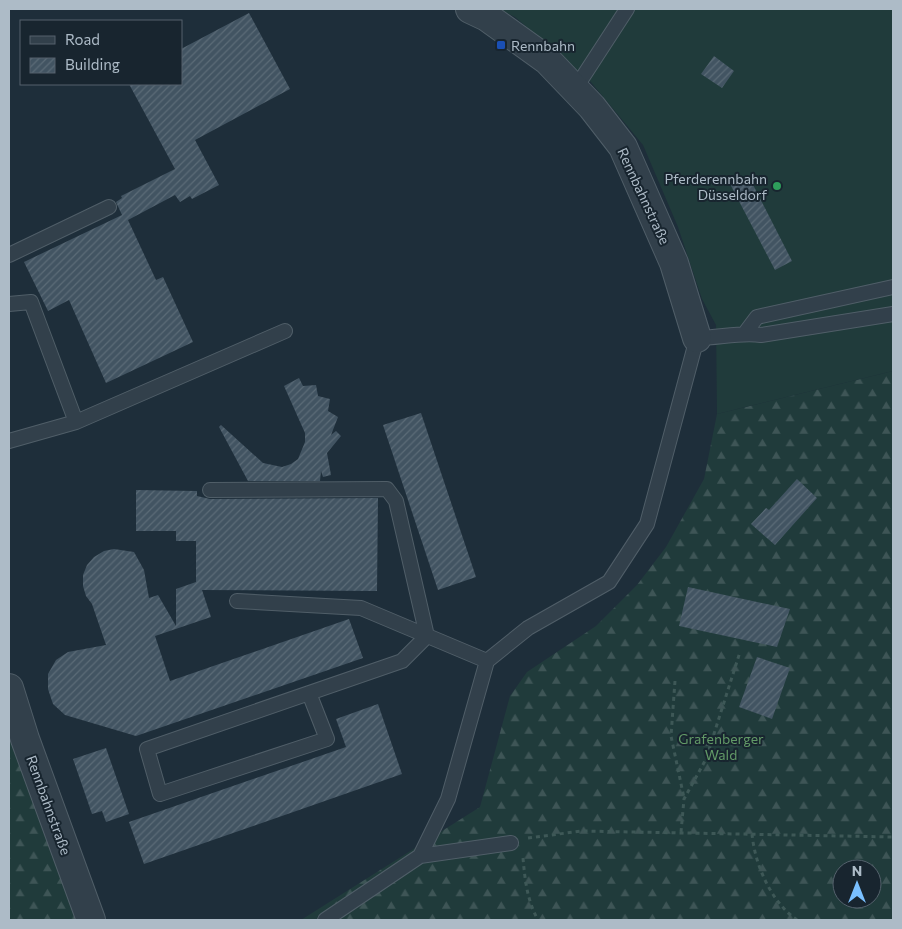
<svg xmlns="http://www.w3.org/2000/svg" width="902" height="929" font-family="Commissioner,sans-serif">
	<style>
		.forest { fill: url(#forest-firs); fill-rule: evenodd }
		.pitch { fill: #203b3b }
		.building { fill: url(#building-hatch) }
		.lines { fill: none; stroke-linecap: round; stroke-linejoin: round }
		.service-casing { stroke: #505e68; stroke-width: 16 }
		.minor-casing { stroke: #505e68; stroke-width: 30 }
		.tertiary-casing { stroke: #505e68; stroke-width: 30 }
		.path { stroke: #3e5857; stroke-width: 3; stroke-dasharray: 4 4; stroke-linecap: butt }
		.service { stroke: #32404b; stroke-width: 14 }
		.minor { stroke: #32404b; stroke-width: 28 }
		.tertiary { stroke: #32404b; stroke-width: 28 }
		.transit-dot { fill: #1a4fb4; stroke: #18252f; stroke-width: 2 }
		.leisure-dot { fill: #2e9e5b; stroke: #18252f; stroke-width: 2 }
		.labels { text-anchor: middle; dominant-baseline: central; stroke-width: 4; stroke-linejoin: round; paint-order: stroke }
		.poi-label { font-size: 14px; fill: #adbbc7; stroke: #18252f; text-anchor: start }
		.street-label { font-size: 14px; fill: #adbbc7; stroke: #18252f }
		.park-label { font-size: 14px; fill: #629a67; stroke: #18252f }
	</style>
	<defs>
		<pattern id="forest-firs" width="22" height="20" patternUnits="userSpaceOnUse" patternTransform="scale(1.25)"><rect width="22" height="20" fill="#203b3b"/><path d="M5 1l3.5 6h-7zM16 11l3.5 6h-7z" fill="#3e5556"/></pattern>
		<pattern id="building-hatch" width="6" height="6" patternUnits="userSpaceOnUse" patternTransform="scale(1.25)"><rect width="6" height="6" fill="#425462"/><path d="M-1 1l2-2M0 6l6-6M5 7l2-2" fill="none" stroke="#5b6b77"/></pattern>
	</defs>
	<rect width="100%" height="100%" fill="#1e2e3a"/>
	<!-- forest -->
	<path class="forest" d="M893 371V920H301L480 807 510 696 527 672 596 626 637 585 666 547 704 479 717 414ZM842 869H872V899H842Z
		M9 719 79 920H9Z"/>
	<!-- pitch -->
	<path class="pitch" d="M499 9H893V371L717 414 716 325 702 299 678 227 643 145 590 81 515 17Z"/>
	<!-- building -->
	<path class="building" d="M249 13 290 89 195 140 219 185 192 199 190 196 180 202 175 195 128 220 156 280 163 277 193 342 106 383 69 300 48 311 24 262 122 215 116 202 122 198 121 196 175 169 129 84H181V49Z
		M714 56 734 71 722 88 701 74Z
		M748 175 792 261 775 270 730 184Z
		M299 378 303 386 316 385 318 396 330 399 328 411 338 417 331 435 336 431 341 436 327 453 331 475 323 477 321 471 320 481H248L219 427 221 425 263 463 282 467 291 464 298 459 305 442V433L284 386Z
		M421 413 476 577 438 590 383 425Z
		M797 479 817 498 775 545 751 524 766 508 769 510Z
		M136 490 197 491V496L210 499 378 498 377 591 202 590 211 617 155 636 170 681 349 619 363 658 136 736 65 715 53 704 48 689V674L56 660 68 652 106 645 92 604 86 596 83 586V575L87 565 94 557 104 551 114 549 134 552 144 570 149 598 158 595 176 626V589L196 582V541H176V531H136Z
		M688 587 790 609 777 647 679 626Z
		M757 657 790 668 772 719 739 707Z
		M378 704 402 774 144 864 129 822 346 747 336 719Z
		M106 748 129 814 106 822 102 811 92 814 73 759Z"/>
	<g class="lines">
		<defs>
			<path id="service" d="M575 89 627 9
				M9 255 109 207
				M9 304 31 302 76 422
				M745 333 757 317 893 287
				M9 441 76 422 285 331
				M210 490 387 489 396 501 427 636 402 661 147 749 160 794 327 739 309 693
				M237 601 361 608 487 661 448 799 420 856
				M487 661 528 628 609 582 647 524 697 338C719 338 740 332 761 335L893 314
				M325 920 420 856 511 843"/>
			<path id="minor" d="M470 9 487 17 547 60 592 107 623 147 674 263 697 338"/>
			<path id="tertiary" d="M9 688 25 739 91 920"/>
		</defs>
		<!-- service casing -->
		<use href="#service" class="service-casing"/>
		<!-- minor casing -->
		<use href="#minor" class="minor-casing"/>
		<!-- tertiary casing -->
		<use href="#tertiary" class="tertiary-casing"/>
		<!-- path -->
		<path class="path" d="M675 681 671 736 684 798
			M681 832 684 799 706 759 740 652
			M752 834C755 865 771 902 797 920
			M528 838 582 831 893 837
			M523 858C525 880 527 900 538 920"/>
		<!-- service -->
		<use href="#service" class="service"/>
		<!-- minor -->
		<use href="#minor" class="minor"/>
		<!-- tertiary -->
		<use href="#tertiary" class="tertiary"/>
	</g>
	<!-- markers -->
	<rect class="transit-dot" x="496" y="40" width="10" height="10" rx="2.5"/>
	<circle class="leisure-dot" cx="777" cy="186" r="5"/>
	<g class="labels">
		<!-- poi labels -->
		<g class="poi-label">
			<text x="511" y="45">Rennbahn</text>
			<text x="767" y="178" text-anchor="end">Pferderennbahn<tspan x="767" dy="16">Düsseldorf</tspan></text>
		</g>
		<!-- street labels -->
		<g class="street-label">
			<text transform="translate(644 196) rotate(65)">Rennbahnstraße</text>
			<text transform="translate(49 805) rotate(70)">Rennbahnstraße</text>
		</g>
		<!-- park labels -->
		<g class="park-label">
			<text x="721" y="738">Grafenberger<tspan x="721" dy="16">Wald</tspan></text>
		</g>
	</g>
	<!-- border -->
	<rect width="902" height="929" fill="none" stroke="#adbbc7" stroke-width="20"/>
	<!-- legend -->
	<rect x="20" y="20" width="162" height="65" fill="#18252f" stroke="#54616c"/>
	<rect x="30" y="36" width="25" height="8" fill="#32404b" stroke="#54616c"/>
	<text x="65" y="45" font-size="15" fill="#adbbc7">Road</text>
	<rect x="30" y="58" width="25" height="15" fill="url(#building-hatch)" stroke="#54616c"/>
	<text x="65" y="70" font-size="15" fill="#adbbc7">Building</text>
	<!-- north arrow -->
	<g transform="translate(857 884)"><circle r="24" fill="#18252f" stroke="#54616c"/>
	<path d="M0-4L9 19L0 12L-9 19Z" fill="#7ac0ff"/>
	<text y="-8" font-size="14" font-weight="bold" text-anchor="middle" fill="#adbbc7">N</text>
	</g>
</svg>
